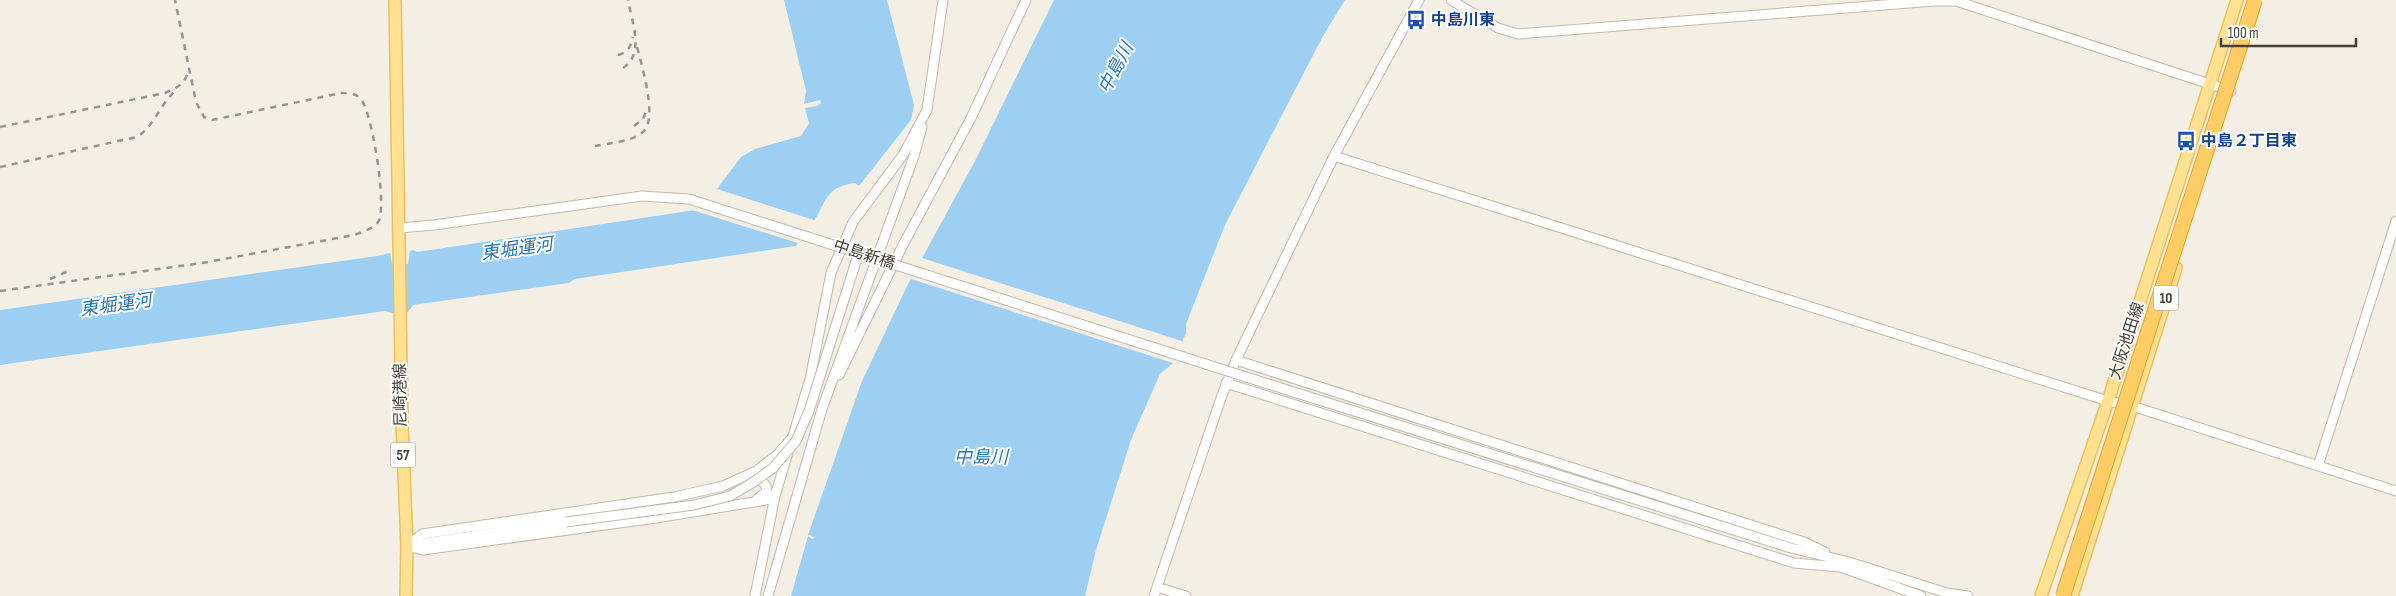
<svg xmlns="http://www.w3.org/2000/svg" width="2396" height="596" font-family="'Sofia Sans Condensed','Noto Sans JP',sans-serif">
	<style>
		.water { fill: #9dcff3 }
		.pier { fill: #f3efe4 }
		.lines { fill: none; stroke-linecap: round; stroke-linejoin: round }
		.minor-casing { stroke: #c2b9a9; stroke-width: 11 }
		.major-casing { stroke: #e9c15c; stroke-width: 14 }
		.minor { stroke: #fff; stroke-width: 9 }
		.major { stroke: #ffe191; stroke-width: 11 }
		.rail { stroke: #949494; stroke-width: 2.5; stroke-dasharray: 6 6; stroke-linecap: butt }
		.minor-bridge-casing { stroke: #c2b9a9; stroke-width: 11; stroke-linecap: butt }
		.highway-bridge-casing { stroke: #e4a32d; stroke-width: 16; stroke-linecap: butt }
		.minor-bridge { stroke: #fff; stroke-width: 9 }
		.highway-bridge { stroke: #ffcd63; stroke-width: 14 }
		.labels { text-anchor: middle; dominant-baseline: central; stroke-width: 4; stroke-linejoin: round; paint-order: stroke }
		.shield { fill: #fff; stroke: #7d7971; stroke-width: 1 }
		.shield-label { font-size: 15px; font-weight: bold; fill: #453f34 }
		.transit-label { font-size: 16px; font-weight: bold; fill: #164399; stroke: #fff; text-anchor: start }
		.street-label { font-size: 16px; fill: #453f34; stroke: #fff }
		.water-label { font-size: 18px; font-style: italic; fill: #2878b6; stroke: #fff }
	</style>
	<rect width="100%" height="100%" fill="#f3efe4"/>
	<!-- water -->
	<path class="water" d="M784 0H887L914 105 911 120 859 186 855 183C826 187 827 200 814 221 808 229 802 238 796 246L575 279 569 283 413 305 408 312 393 313 385 311 0 365V310L377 256 390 253 392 264H408L410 251 413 250 417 252 702 209 741 157 755 149 801 136 809 123 805 108 817 106 821 103 820 100 804 104 806 91Z
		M1054 0H1345L1323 36 1225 225 1186 324V333L1173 363 1160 374 1131 440 1096 550 1085 596H791L808 536 812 539 815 537 808 535 862 381 909 282 976 159Z"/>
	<!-- pier -->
	<path class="pier" d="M714 188 817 221 801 244 689 209 704 205Z
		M919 257 1185 342 1176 364 908 278Z"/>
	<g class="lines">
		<defs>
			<path id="minor" d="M1451 0 1498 28 1518 34 1934 1H1956L2231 91
				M1334 156 2108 401 2132 406 2396 491
				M399 228 434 225
				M1236 360 1804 542 1825 552
				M839 375 903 245 971 118 1026 0
				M1226 383 1794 563 1840 567
				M1284 389 1791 548 1849 562 1947 593 1968 596
				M2318 466 2396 221
				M752 478H759L766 486 767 491 757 499
				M412 545 566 522
				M407 546 422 534 674 497 723 486 756 471 777 455 790 440
				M407 546 423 550 656 518 766 500 775 496
				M1835 565 1921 596
				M1157 587 1186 596
				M755 596 775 496 810 379 831 273 853 222 903 155 927 110 943 0
				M768 596 822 409 914 156 922 127
				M1154 596 1221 398 1236 360 1334 156 1419 0"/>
			<path id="major" d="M395 0 402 424 407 546 406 596
				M2041 596 2108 401 2237 0
				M2072 596 2176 268"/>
		</defs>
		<!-- minor casing -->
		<use href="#minor" class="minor-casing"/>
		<!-- major casing -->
		<use href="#major" class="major-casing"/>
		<!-- minor -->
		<use href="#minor" class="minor"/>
		<!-- major -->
		<use href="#major" class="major"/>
		<!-- rail -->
		<path class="rail" d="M618 55C628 53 631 46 633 37
			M623 68C645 54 632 22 628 0
			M634 126 643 119 647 109
			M0 127 165 93C177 88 187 83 188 69
			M595 146C609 143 632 142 643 132 659 118 640 61 636 42
			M0 167 137 137C154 126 160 105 175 91
			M50 279 71 270
			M0 291 202 263 354 235C362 232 373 229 378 222 388 210 372 109 360 98 355 93 347 93 341 93L212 120 204 117 196 102 175 0"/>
		<defs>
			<path id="minor-bridge" d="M434 225 642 196 689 199 1284 389
				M566 522 694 505 730 496 752 483 773 468 796 441 809 411 859 252"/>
			<path id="highway-bridge" d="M2063 596 2255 0"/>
		</defs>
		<!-- minor-bridge casing -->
		<use href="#minor-bridge" class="minor-bridge-casing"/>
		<!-- highway-bridge casing -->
		<use href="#highway-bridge" class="highway-bridge-casing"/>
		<!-- minor-bridge -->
		<use href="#minor-bridge" class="minor-bridge"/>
		<!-- highway-bridge -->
		<use href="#highway-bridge" class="highway-bridge"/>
	</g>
	<!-- icons -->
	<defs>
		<symbol id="bus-bare" viewBox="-9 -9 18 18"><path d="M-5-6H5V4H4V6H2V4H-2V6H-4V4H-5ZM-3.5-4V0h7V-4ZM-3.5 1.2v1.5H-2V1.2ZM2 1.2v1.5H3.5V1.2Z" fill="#1a4fb4" stroke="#fff" stroke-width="2.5" paint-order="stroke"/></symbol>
	</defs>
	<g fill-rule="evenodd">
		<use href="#bus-bare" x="1402" y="6" width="28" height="28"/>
		<use href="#bus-bare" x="2172" y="127" width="28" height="28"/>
	</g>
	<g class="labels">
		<!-- shield labels -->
		<g class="shield">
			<rect x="2153.5" y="285.5" width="25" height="25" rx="4"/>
			<rect x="390.5" y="442.5" width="25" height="25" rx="4"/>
		</g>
		<g class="shield-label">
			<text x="2166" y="298">10</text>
			<text x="403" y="455">57</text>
		</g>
		<!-- transit labels -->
		<g class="transit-label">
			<text x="1431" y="20">中島川東</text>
			<text x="2201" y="141">中島２丁目東</text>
		</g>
		<!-- street labels -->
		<g class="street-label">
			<text transform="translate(864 255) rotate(18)">中島新橋</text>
			<text transform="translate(2127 341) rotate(-72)">大阪池田線</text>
			<text transform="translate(401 395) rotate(-91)">尼崎港線</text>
		</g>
		<!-- water labels -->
		<g class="water-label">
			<text transform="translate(1116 68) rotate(-62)">中島川</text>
			<text transform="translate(517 249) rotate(-8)">東堀運河</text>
			<text transform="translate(116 305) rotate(-8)">東堀運河</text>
			<text x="981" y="457">中島川</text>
		</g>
	</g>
	<!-- scale -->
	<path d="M2221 38v8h135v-8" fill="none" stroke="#453f34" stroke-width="2.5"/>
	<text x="2228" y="38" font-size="15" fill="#453f34" stroke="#ffffff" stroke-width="4" paint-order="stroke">100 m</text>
</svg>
